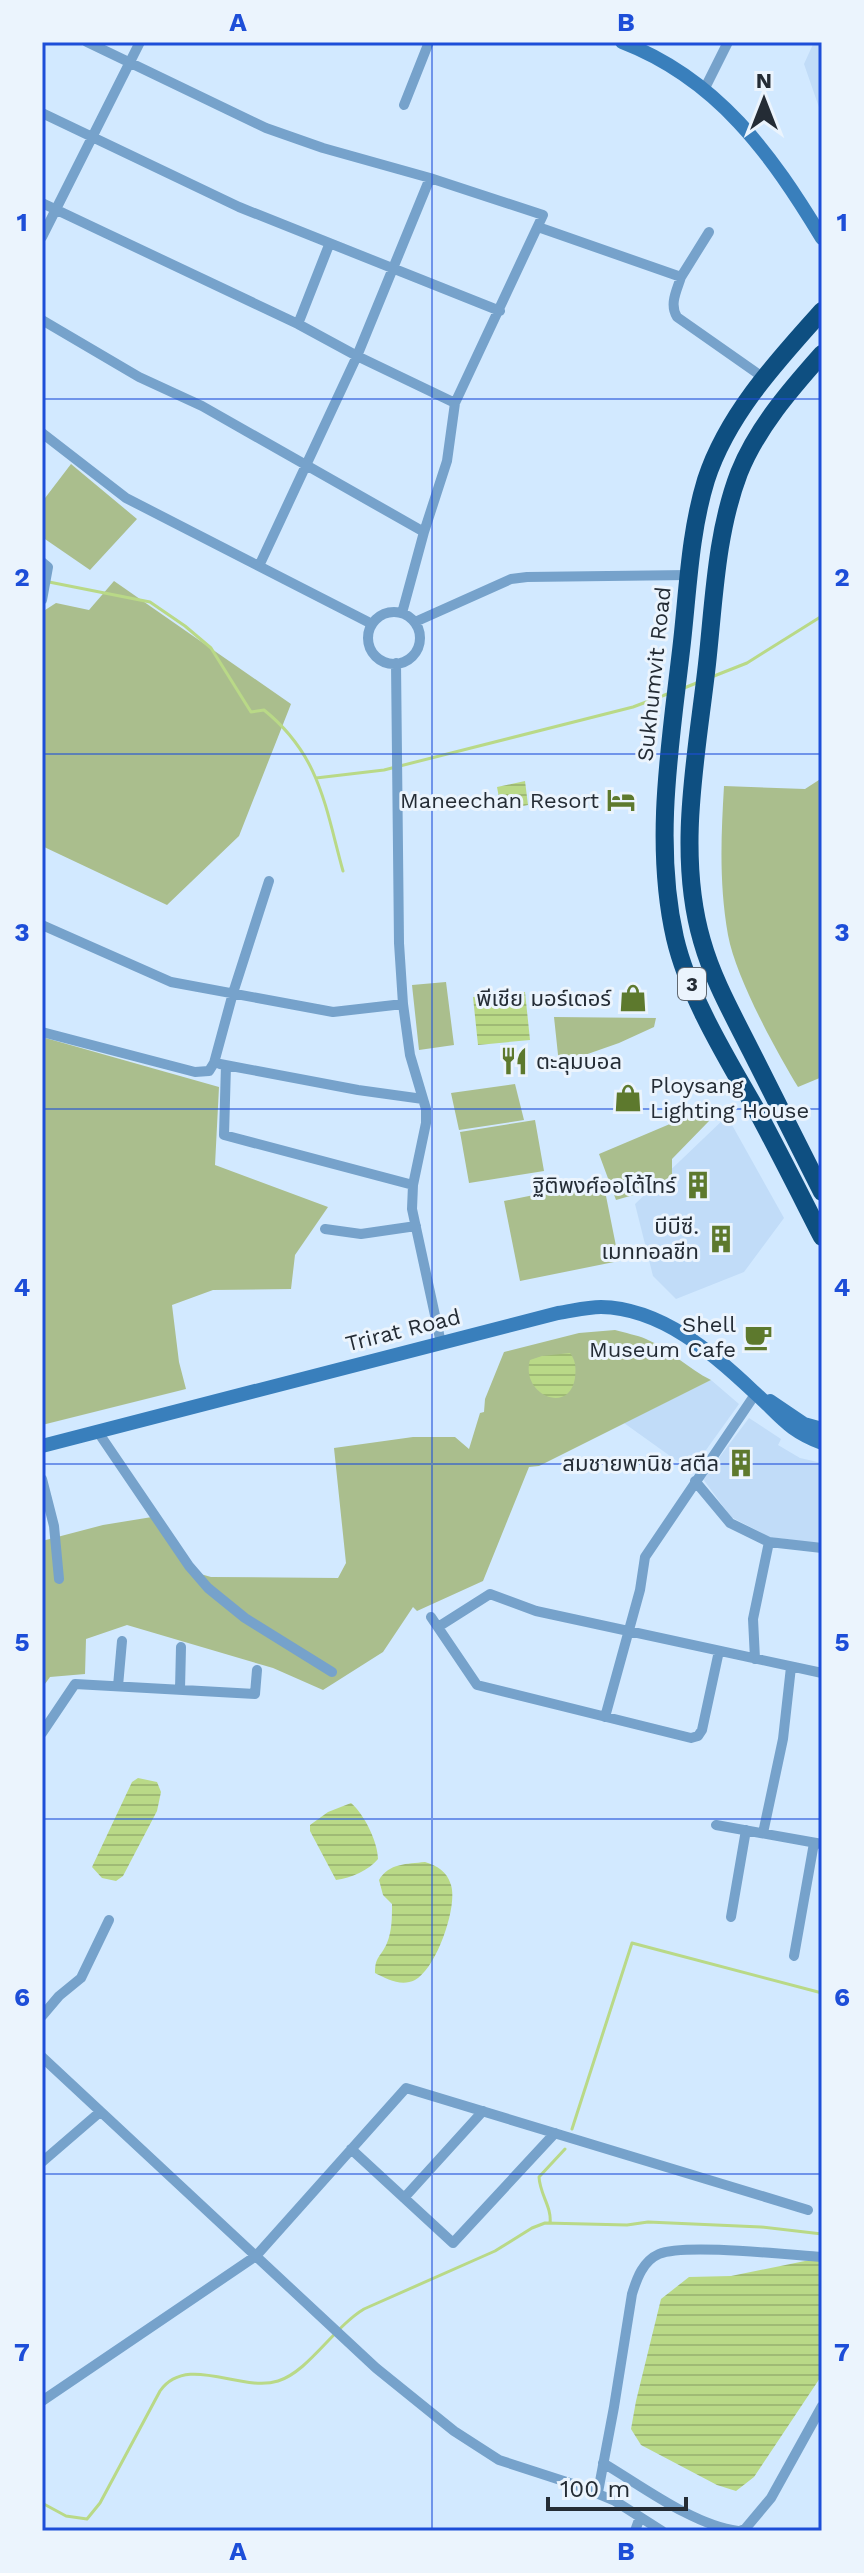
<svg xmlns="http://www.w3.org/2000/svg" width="864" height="2573" font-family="'Work Sans','Noto Sans Thai',sans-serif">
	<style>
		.built { fill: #c1dcf8 }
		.green { fill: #aabe8d }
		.water { fill: url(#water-rules) }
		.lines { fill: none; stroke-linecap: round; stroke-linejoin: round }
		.stream { stroke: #b9d987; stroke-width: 3 }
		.street { stroke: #76a2cb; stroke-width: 10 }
		.secondary { stroke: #397fbc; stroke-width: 14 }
		.highway { stroke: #0e4f81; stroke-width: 18 }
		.grid { fill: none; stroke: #1d4ed8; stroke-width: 2; stroke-opacity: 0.55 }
		.labels { text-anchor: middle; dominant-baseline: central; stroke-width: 6; stroke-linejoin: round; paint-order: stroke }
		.shield { fill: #ebf4fd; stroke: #606871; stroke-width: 2 }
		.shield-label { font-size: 20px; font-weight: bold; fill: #242c35 }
		.street-label { font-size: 22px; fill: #242c35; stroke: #ebf4fd }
		.poi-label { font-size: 22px; fill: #242c35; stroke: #ebf4fd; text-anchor: end }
		.neatline { fill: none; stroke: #1d4ed8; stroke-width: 3 }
		.grid-label { font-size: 26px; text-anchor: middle; font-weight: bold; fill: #1d4ed8 }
	</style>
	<defs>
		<pattern id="water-rules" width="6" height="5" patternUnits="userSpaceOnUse" patternTransform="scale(2)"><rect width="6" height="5" fill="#b9d987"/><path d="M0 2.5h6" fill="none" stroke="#9fba75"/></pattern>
	</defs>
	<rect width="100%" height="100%" fill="#d2e9ff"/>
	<!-- built -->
	<path class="built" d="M814 42H822V116L804 64Z
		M727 1116 784 1218 744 1272 676 1299 653 1276 635 1204Z
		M711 1380 739 1404 691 1471 624 1423Z
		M749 1418 781 1439 778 1445 800 1458 822 1463V1544L770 1537 731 1517 703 1479Z"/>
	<!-- green -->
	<path class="green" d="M71 464 137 519 90 570 42 537V502Z
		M114 581 291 704 239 836 167 905 42 846V612L56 603 89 610Z
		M822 778V1077L798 1087C775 1049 736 978 728 935 719 883 721 838 724 786L805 789Z
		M446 982 454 1045 419 1050 412 985Z
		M554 1017 656 1018 654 1027 619 1043 559 1064Z
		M42 1037 219 1087 215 1165 328 1207 295 1255 291 1289 213 1290 172 1305 179 1362 186 1389 42 1425Z
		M515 1084 524 1120 459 1130 451 1093Z
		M703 1110 709 1121 672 1159V1176L644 1192 616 1200 599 1154Z
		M535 1120 544 1171 469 1183 460 1132Z
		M603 1181 619 1261 520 1281 504 1201Z
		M615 1330C625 1333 637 1335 646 1339 670 1349 688 1369 711 1380L539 1466 529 1467 483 1581 417 1611 413 1607 383 1652 323 1690 273 1668 127 1625 86 1639 85 1674 50 1677 42 1688V1541L103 1525 152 1517 190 1571 211 1577 338 1578 346 1563 334 1448 413 1437H455L469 1449 480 1413 484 1412 485 1399 504 1352 579 1333Z"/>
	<!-- water -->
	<path class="water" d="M525 781 528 805 518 807 515 799 500 803 497 787Z
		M525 992 530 1040 478 1045 473 997Z
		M570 1353C576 1361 576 1368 575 1378 569 1416 520 1394 530 1360L542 1356Z
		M138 1778 157 1782 161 1792 157 1811 123 1876 116 1881 102 1878 92 1867 132 1782Z
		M351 1803C364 1814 378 1842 378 1859 369 1870 351 1878 336 1880L310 1831V1825L328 1812Z
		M425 1862C437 1866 447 1871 451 1885 458 1907 436 1969 415 1980 401 1987 387 1979 375 1973 375 1956 381 1957 387 1943 392 1931 392 1918 392 1904L383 1895 379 1880C389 1863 407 1864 425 1862Z
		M805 2261H822V2375L754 2477 736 2491 717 2485 641 2445 631 2429 636 2401 661 2299 689 2277 731 2276Z"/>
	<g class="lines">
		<!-- stream -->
		<path class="stream" d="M49 582 150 602 185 626 211 648 251 712 264 710C320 755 325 806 343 871
			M714 676 747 663 822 616
			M684 688 699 682
			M316 778 384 770 633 707 670 693
			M572 2129 632 1943 822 1993
			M550 2223C552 2207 540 2195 539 2177L565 2149
			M42 2503 66 2516 87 2519 100 2503 160 2391C187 2353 241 2393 278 2381 308 2372 334 2327 364 2309L495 2251 532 2228 545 2223 627 2225 648 2222 761 2227 822 2234"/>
		<!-- street -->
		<path class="street" d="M87 42 266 128 323 148 430 178 543 215 455 403 447 461 424 532 402 613
			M705 88 728 42
			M404 105 429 42
			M42 113 239 207 500 311
			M42 203 298 324 357 356 455 403
			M538 227 681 277C677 290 669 304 677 317L764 378
			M42 237 140 42
			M681 277 709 232
			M42 320 139 377 202 406 424 532
			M298 324 329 245
			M42 433 126 498 372 624
			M42 562 48 567 42 600
			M259 566 357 356 430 178
			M368 638a26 26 0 1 1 52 0a26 26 0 1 1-52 0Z
			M415 622 511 579 527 577 689 575
			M396 663 399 943 403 1004 410 1055 426 1109V1123L413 1185 412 1209 441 1343
			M42 925 171 982 333 1012 403 1004
			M42 1032 195 1072 209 1071 214 1063 233 993 269 881
			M220 1064 358 1090 423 1099
			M226 1065 224 1135 413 1185
			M325 1229 361 1234 416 1226
			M98 1432 189 1566 208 1588 245 1618 332 1672
			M42 1479 54 1526 59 1579
			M695 1481 730 1523 769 1542 822 1548
			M431 1617 477 1685 691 1738 698 1736 702 1730 719 1651
			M438 1627 490 1594 536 1611 822 1673
			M755 1659 753 1619 769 1542
			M118 1686 122 1641
			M180 1689 181 1647
			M605 1717 640 1590 645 1557 756 1393
			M42 1733 75 1684 255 1694 257 1670
			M716 1825 822 1844
			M763 1833 783 1739 791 1667
			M731 1917 746 1830
			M794 1956 814 1843
			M42 2016 59 1996 81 1978 109 1920
			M42 2057 376 2368 454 2431 499 2460 579 2486 615 2501 662 2531
			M351 2149 453 2243 555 2133
			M42 2162 100 2112
			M404 2198 483 2111
			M42 2401 256 2256 406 2088 808 2210
			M603 2463C642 2486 693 2525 738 2531
			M598 2492 614 2407 632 2294C637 2278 643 2261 659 2254 684 2243 790 2255 822 2257
			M635 2531 640 2517
			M740 2531 745 2529 771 2498 822 2406"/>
		<!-- secondary -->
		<path class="secondary" d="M622 42C718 79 771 154 822 238
			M770 1401 804 1424 822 1429
			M42 1446 558 1313C572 1311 587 1307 601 1307 661 1308 713 1353 754 1392 780 1415 787 1430 822 1443"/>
		<!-- highway -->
		<path class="highway" d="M822 311C777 361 727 415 706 480 690 532 688 588 682 642 671 740 653 841 675 938 689 998 728 1060 758 1113 780 1154 801 1196 822 1237
			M822 354C790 390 757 428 739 473 716 533 714 601 707 664 697 754 676 852 702 941 713 980 733 1015 751 1051 775 1098 798 1145 822 1192"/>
	</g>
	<!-- grid -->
	<path class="grid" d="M432 42V2531M42 399H822M42 754H822M42 1109H822M42 1464H822M42 1819H822M42 2174H822"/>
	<!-- icons -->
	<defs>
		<symbol id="hotel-bare" viewBox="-9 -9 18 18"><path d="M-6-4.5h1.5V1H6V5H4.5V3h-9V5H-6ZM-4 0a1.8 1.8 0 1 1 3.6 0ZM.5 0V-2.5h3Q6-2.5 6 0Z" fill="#5d792d" stroke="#ebf4fd" stroke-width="2.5" paint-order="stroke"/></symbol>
		<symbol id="shop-bare" viewBox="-9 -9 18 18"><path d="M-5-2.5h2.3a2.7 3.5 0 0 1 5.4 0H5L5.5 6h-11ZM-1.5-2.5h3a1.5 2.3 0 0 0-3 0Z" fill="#5d792d" stroke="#ebf4fd" stroke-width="2.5" paint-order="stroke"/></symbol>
		<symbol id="restaurant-bare" viewBox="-9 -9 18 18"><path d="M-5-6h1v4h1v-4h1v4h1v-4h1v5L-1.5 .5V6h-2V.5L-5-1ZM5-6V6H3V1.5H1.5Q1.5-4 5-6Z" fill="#5d792d" stroke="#ebf4fd" stroke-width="2.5" paint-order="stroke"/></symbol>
		<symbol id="building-bare" viewBox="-9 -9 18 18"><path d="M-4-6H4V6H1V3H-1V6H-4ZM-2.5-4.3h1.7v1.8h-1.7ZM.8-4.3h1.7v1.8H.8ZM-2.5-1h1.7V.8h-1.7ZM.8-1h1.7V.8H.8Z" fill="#5d792d" stroke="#ebf4fd" stroke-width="2.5" paint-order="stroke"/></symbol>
		<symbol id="cafe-bare" viewBox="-9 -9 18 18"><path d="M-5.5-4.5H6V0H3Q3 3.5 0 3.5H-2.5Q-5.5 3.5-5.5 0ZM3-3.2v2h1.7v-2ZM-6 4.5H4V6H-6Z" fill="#5d792d" stroke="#ebf4fd" stroke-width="2.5" paint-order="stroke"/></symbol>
	</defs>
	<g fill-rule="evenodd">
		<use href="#hotel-bare" x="601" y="780" width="40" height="40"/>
		<use href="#shop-bare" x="613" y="978" width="40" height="40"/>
		<use href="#restaurant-bare" x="494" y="1041" width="40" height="40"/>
		<use href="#shop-bare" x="608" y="1078" width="40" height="40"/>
		<use href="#building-bare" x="678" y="1165" width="40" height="40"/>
		<use href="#building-bare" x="701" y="1219" width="40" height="40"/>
		<use href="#cafe-bare" x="738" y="1317" width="40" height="40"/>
		<use href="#building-bare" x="721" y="1443" width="40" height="40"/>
	</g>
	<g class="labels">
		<!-- shield labels -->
		<rect class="shield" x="678" y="968" width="28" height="32" rx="6"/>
		<g class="shield-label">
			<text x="692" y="984">3</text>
		</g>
		<!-- street labels -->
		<g class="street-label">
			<text transform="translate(654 674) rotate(-84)">Sukhumvit Road</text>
			<text transform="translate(403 1330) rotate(-14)">Trirat Road</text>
		</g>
		<!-- poi labels -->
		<g class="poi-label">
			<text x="599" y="800">Maneechan Resort</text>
			<text x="611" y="998">พีเชีย มอร์เตอร์</text>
			<text x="536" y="1061" text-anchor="start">ตะลุมบอล</text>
			<text x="650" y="1085" text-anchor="start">Ploysang<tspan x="650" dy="25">Lighting House</tspan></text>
			<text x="676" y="1185">ฐิติพงศ์ออโต้ไทร์</text>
			<text x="699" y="1226">บีบีซี.<tspan x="699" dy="25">เมททอลชีท</tspan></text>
			<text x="736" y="1324">Shell<tspan x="736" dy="25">Museum Cafe</tspan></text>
			<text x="719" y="1463">สมชายพานิช สตีล</text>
		</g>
	</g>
	<!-- border -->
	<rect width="864" height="2573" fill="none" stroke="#ebf4fd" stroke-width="88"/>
	<!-- north arrow -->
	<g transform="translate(764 100)" stroke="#ebf4fd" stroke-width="6" paint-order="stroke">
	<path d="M0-6L14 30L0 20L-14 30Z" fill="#242c35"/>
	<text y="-12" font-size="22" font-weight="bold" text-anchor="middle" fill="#242c35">N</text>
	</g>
	<!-- scale -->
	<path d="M548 2497v12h138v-12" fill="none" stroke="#242c35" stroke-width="4"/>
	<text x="560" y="2497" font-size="24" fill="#242c35" stroke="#ebf4fd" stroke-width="6" paint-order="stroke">100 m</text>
	<rect x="44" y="44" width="776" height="2485" class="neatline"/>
	<g class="grid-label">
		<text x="238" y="31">A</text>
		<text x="626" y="31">B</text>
		<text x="22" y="231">1</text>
		<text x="842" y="231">1</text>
		<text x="22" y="586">2</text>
		<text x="842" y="586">2</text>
		<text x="22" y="941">3</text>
		<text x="842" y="941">3</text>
		<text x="22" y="1296">4</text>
		<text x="842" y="1296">4</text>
		<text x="22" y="1651">5</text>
		<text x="842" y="1651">5</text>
		<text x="22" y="2006">6</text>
		<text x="842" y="2006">6</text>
		<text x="22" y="2361">7</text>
		<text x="842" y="2361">7</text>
		<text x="238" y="2560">A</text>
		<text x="626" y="2560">B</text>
	</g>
</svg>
